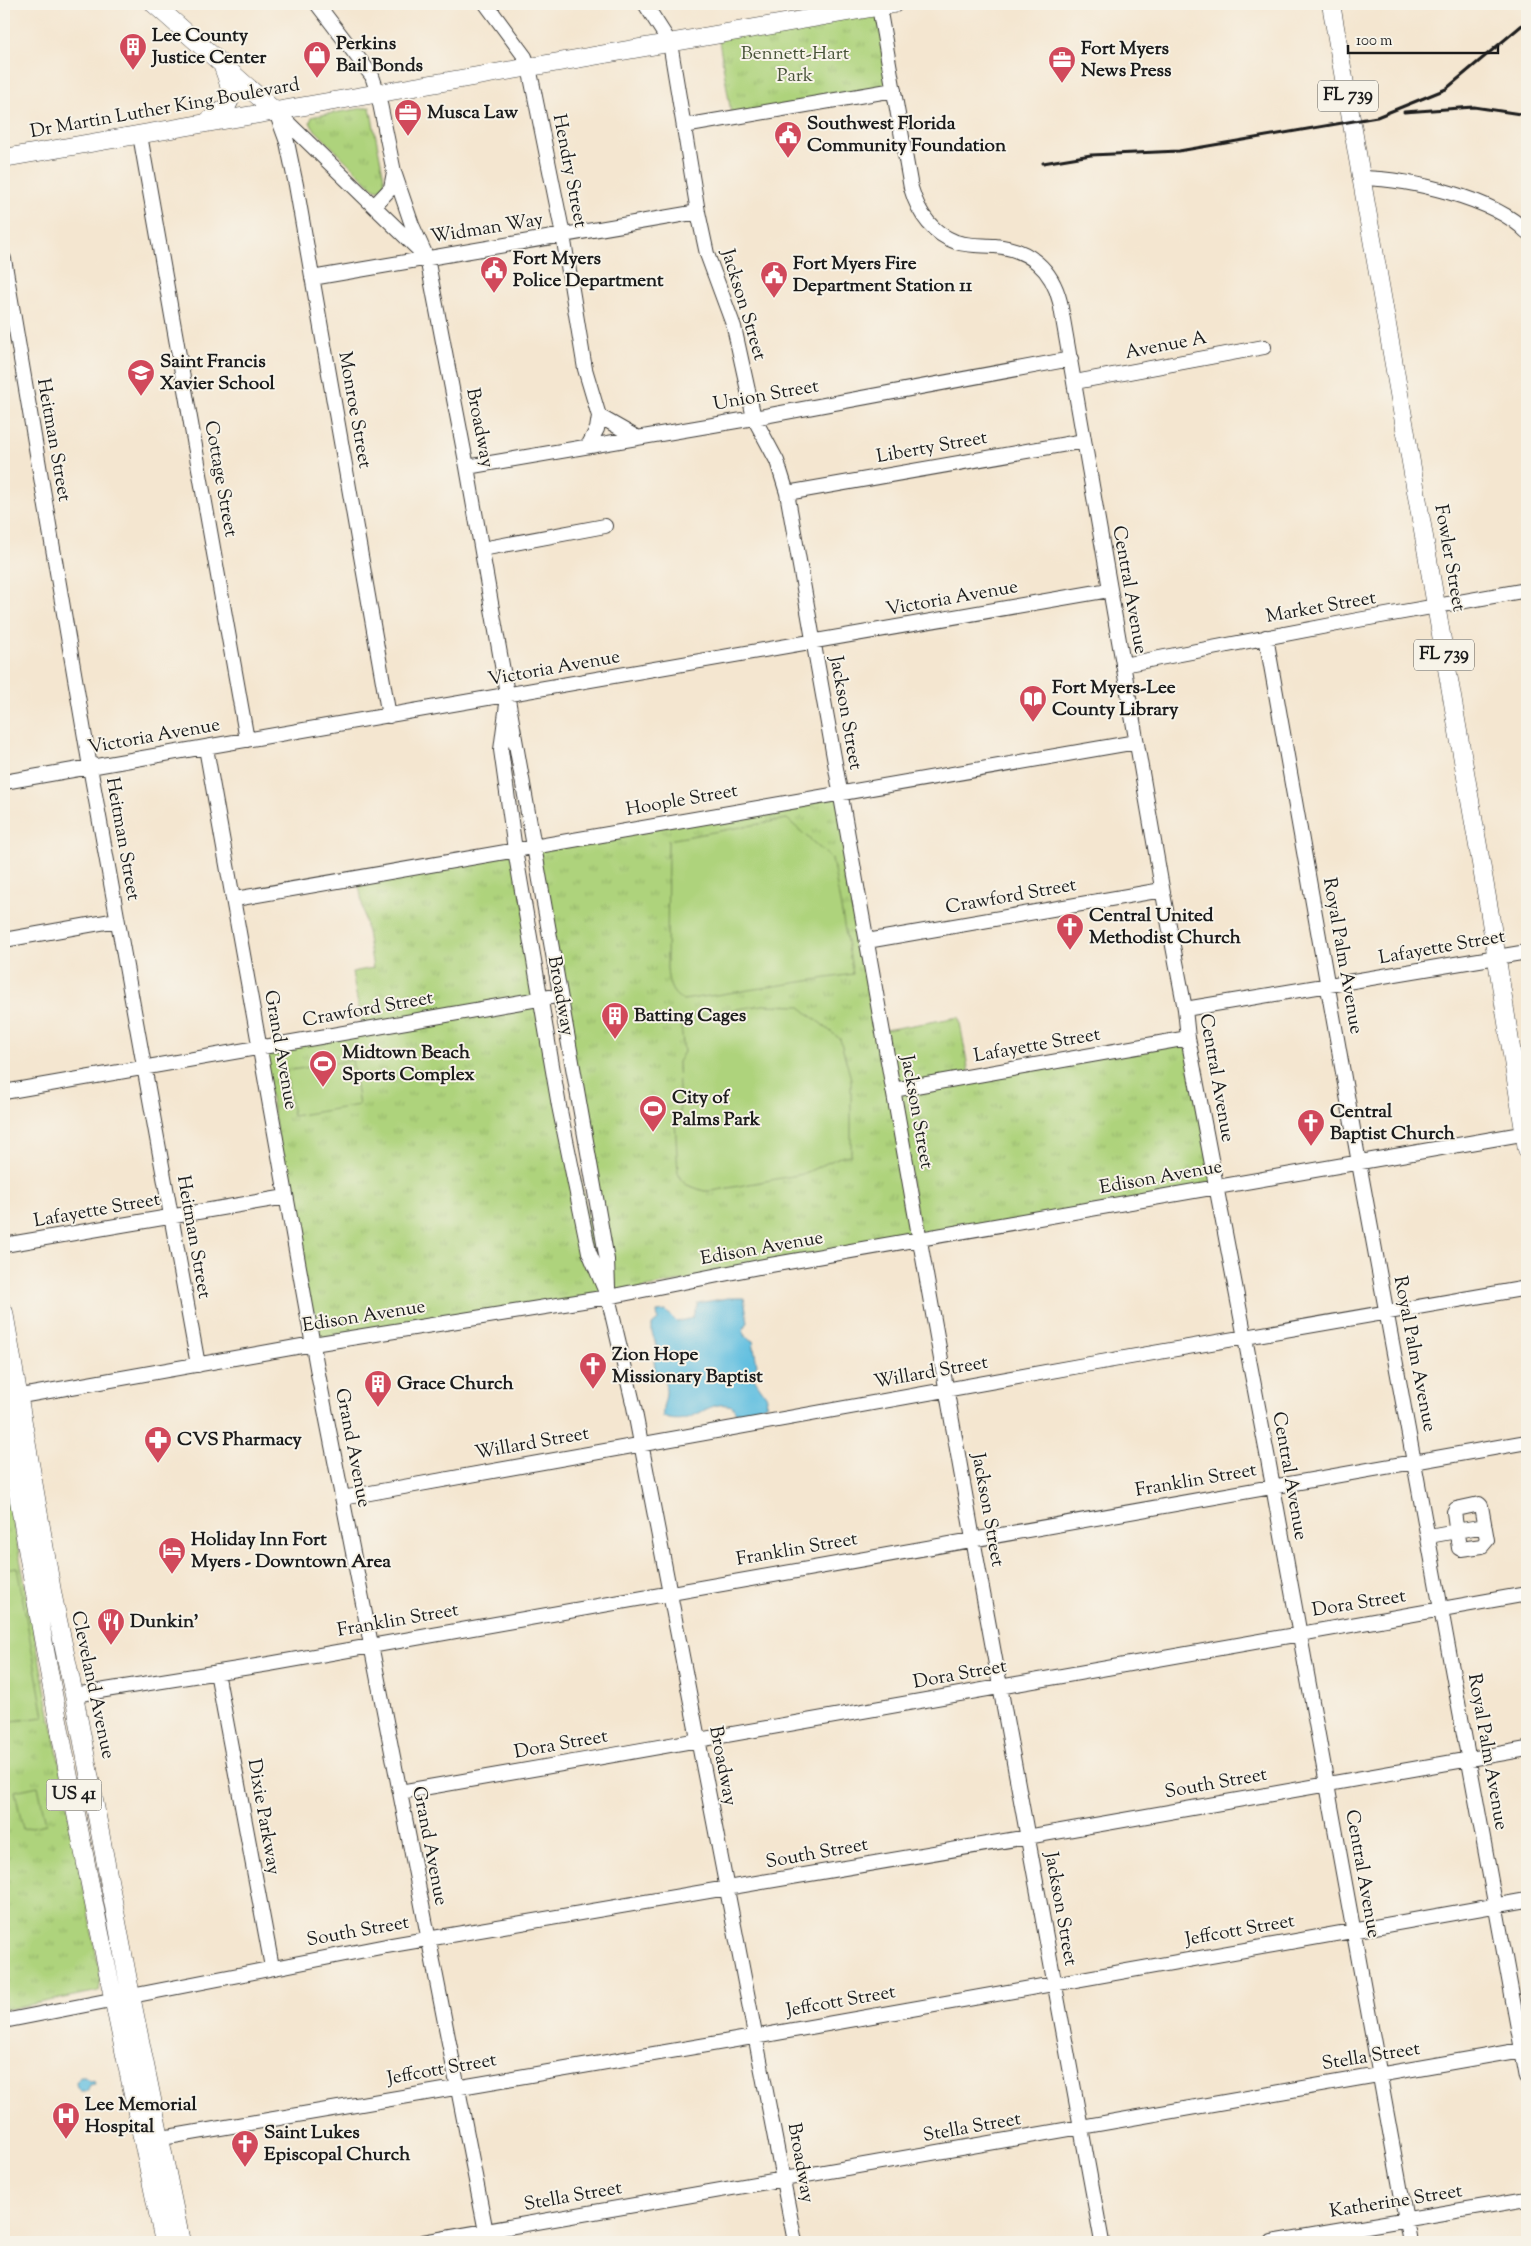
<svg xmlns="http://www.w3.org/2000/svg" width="1531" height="2246" font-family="'Sorts Mill Goudy',serif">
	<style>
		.grass { fill: url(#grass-tufts); stroke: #65784c }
		.pitch { fill: #aed37c; stroke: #65784c }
		.water { fill: #62bfe0; stroke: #3f6e7e }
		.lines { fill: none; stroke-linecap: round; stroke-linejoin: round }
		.minor-casing { stroke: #3c3a37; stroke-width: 16 }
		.major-casing { stroke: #3c3a37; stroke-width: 19 }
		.minor { stroke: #fff; stroke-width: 14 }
		.major { stroke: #fff; stroke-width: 18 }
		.rail { stroke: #1c1c1c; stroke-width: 3 }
		.labels { text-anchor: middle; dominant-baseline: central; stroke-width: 4; stroke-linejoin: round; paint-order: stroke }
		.shield { fill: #f7f3e8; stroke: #5e5c59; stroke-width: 1 }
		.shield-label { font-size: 18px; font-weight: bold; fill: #1c1c1c }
		.poi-label { font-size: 19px; font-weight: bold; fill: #1c1c1c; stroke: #f7f3e8; text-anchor: start }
		.park-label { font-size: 19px; fill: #485339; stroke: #f7f3e8 }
		.street-label { font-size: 19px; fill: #1c1c1c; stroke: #f7f3e8 }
	</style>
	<defs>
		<pattern id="grass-tufts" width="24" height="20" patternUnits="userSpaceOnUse" patternTransform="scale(1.25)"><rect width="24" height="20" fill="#aed37c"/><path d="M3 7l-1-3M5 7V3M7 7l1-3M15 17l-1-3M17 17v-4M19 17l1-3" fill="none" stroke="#95b56b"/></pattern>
	</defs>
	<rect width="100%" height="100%" fill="#f7f3e8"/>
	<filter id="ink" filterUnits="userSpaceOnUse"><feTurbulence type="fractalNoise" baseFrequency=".02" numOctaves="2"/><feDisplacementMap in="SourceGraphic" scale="10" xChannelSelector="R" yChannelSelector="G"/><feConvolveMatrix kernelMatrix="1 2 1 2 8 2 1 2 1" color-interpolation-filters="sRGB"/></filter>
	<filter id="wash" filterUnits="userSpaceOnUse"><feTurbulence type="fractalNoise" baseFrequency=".0096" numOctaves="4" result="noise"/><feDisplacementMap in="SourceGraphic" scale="20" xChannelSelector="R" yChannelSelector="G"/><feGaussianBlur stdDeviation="1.12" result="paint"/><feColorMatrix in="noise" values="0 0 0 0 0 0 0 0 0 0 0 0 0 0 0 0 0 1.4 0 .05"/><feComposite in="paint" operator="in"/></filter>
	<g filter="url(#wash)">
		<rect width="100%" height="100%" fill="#f4e6d0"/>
		<!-- grass -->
		<path class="grass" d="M880 6 894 90 732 119 718 35Z
			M370 107 385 183 382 189 378 190 373 188 313 128 310 122 312 117 315 116Z
			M838 796 916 1238 610 1294 536 849Z
			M513 853 604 1296 315 1341 262 1050 363 1032 352 972 373 968 358 879Z
			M959 1017 969 1073 895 1087 885 1030Z
			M1186 1040 1214 1186 921 1237 895 1092Z
			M4 1475 101 1979 99 1991 4 2010Z"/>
		<!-- pitch -->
		<path class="pitch" d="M787 819 832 859 853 974 683 1000C670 994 668 981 667 968L668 840Z
			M763 1005 799 1006 840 1039 851 1079V1155L842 1156 803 1174 712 1191H704L687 1185 681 1180 678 1173 675 1120 680 1119 678 1062 684 1052 680 1018Z
			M352 1060 359 1105 293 1116 286 1071Z
			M17 1567 44 1717 4 1722V1569Z
			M38 1786 46 1824 23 1829 15 1791Z"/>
		<!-- water -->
		<path class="water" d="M728 1298H744L748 1322 743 1330 746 1337 753 1341 757 1365 751 1371 754 1378 767 1397 766 1405 751 1412 736 1413 732 1406C705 1398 694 1429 663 1417 661 1402 670 1398 664 1380L656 1376 654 1360 660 1355 652 1333V1325L658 1320 657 1312 666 1311 677 1322 692 1318 698 1303Z
			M80 2077H85L89 2081 94 2080 95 2084 90 2085 87 2091H80L77 2088 76 2083Z"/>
	</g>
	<g filter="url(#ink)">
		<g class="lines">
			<defs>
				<path id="minor" d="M317 4 372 76 378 94 394 172 412 225 427 258 467 467 607 1260 608 1287
					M486 4 525 57 529 67 563 235 585 369 599 416 597 429 588 446
					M645 4 670 43 698 212 707 254 734 327 754 418 777 461 787 493 973 1539 1102 2242
					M879 7 911 188C918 212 931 233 956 242 968 246 982 245 995 246 1029 249 1052 269 1060 302L1164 899 1185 1009 1188 1038 1268 1459 1410 2242
					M276 112 287 142 296 185 389 716
					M279 114 421 252
					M684 126 894 90
					M140 135 247 740
					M1362 178C1409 179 1494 198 1527 232
					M374 206 391 188 394 172
					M4 259 90 767 198 1365
					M312 278 698 212
					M1075 382 1264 347
					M599 416 636 437
					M467 467 754 418 1071 359
					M787 493 1084 441
					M482 549 605 526
					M1266 637 1359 1163 1527 2077
					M1123 665 1358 620 1527 590
					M508 696 501 750 515 850 559 1106 589 1252 608 1297 634 1407 795 2242
					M206 748 319 1379 488 2242
					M4 782 1109 590
					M235 899 1136 742
					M4 940 117 920
					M867 941 1162 890
					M1185 1009 1527 952
					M893 1090 1188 1038
					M4 1092 550 997
					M4 1245 286 1197
					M4 1399 313 1344 608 1297 759 1267 1527 1133
					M342 1498 1090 1364 1527 1288
					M1479 1504 1481 1506 1487 1540 1482 1546 1461 1549 1459 1548 1454 1512 1456 1509Z
					M1429 1536 1484 1526
					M217 1672 272 1967
					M74 1695 269 1664 1527 1442
					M400 1792C776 1727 1152 1661 1527 1594
					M4 2021 386 1946 1027 1837 1527 1749
					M162 2138 771 2034 1527 1900
					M423 2242 1527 2049
					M1272 2242 1527 2199"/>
				<path id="major" d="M154 4 276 112
					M1331 4 1489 909 1527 1149
					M208 121C236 104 234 96 223 67
					M4 158 894 4
					M4 1312 53 1597 74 1695 131 1996 181 2242
					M4 1407C47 1687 106 1965 164 2242"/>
			</defs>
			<!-- minor casing -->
			<use href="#minor" class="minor-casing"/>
			<!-- major casing -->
			<use href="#major" class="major-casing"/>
			<!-- minor -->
			<use href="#minor" class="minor"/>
			<!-- major -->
			<use href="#major" class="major"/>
			<!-- rail -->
			<path class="rail" d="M1404 112 1474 107 1527 115
				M1043 163 1091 155 1179 151 1377 117 1446 89 1527 21"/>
		</g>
	</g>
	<!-- icons -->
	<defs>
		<symbol id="building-pin" viewBox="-11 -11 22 30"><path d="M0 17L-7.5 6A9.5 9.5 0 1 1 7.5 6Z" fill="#d1495b" stroke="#f7f3e8"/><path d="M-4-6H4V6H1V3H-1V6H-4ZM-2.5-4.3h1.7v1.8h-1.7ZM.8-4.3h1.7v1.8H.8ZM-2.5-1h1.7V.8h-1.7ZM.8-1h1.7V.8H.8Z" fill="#fff"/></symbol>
		<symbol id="shop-pin" viewBox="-11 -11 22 30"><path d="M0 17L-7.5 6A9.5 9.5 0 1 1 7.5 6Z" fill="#d1495b" stroke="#f7f3e8"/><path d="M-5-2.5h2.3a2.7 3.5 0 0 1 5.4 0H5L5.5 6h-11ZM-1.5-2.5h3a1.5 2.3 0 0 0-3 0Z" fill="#fff"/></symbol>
		<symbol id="office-pin" viewBox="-11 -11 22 30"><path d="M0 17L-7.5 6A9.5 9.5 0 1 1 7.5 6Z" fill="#d1495b" stroke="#f7f3e8"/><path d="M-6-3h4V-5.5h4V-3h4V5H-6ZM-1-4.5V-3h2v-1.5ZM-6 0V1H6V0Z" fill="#fff"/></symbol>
		<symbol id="civic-pin" viewBox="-11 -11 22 30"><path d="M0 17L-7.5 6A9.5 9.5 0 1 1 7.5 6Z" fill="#d1495b" stroke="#f7f3e8"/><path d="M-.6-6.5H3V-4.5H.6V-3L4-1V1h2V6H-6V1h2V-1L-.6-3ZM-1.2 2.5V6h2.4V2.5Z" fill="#fff"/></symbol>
		<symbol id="school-pin" viewBox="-11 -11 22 30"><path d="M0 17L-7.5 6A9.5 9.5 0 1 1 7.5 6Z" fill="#d1495b" stroke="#f7f3e8"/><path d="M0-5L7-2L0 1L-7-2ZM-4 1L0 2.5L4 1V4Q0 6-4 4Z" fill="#fff"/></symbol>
		<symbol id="library-pin" viewBox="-11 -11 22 30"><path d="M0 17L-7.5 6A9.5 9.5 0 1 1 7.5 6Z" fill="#d1495b" stroke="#f7f3e8"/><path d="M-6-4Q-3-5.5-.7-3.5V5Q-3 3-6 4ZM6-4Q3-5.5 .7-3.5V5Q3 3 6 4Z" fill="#fff"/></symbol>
		<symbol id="church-pin" viewBox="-11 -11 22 30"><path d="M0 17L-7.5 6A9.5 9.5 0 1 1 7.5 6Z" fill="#d1495b" stroke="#f7f3e8"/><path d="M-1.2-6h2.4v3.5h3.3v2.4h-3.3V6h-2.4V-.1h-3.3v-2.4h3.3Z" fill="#fff"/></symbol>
		<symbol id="stadium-pin" viewBox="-11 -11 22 30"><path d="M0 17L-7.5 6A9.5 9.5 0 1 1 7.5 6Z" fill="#d1495b" stroke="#f7f3e8"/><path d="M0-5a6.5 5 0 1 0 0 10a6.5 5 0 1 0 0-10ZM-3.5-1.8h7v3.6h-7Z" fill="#fff"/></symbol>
		<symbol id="pharmacy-pin" viewBox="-11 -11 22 30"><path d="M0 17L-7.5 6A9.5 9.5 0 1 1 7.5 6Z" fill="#d1495b" stroke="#f7f3e8"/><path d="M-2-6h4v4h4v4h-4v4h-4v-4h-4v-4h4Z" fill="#fff"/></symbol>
		<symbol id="hotel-pin" viewBox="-11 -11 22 30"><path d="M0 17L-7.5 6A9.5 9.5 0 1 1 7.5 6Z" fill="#d1495b" stroke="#f7f3e8"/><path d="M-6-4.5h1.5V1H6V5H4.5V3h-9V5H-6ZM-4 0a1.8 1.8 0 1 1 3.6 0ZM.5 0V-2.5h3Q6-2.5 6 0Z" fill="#fff"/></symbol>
		<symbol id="restaurant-pin" viewBox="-11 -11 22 30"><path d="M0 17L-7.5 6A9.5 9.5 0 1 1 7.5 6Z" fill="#d1495b" stroke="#f7f3e8"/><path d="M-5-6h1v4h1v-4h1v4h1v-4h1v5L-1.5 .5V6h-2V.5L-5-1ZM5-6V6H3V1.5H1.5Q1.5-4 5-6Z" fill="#fff"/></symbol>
		<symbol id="hospital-pin" viewBox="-11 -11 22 30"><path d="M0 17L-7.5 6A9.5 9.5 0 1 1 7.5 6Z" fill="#d1495b" stroke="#f7f3e8"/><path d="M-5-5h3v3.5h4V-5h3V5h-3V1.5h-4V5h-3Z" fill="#fff"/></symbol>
	</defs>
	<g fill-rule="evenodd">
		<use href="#building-pin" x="117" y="31" width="32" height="43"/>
		<use href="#shop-pin" x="301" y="39" width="32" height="43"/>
		<use href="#office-pin" x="1046" y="44" width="32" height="43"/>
		<use href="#office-pin" x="392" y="97" width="32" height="43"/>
		<use href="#civic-pin" x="772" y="119" width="32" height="43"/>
		<use href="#civic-pin" x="478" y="254" width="32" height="43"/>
		<use href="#civic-pin" x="758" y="259" width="32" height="43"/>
		<use href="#school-pin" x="125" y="357" width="32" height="43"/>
		<use href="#library-pin" x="1017" y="683" width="32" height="43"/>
		<use href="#church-pin" x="1054" y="911" width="32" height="43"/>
		<use href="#building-pin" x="599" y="1000" width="32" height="43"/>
		<use href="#stadium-pin" x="307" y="1048" width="32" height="43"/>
		<use href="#stadium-pin" x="637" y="1093" width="32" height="43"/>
		<use href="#church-pin" x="1295" y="1107" width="32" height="43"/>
		<use href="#church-pin" x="577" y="1350" width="32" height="43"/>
		<use href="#building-pin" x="362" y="1368" width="32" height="43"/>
		<use href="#pharmacy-pin" x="142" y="1424" width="32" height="43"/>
		<use href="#hotel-pin" x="156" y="1535" width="32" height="43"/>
		<use href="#restaurant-pin" x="95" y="1606" width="32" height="43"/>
		<use href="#hospital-pin" x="50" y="2100" width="32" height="43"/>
		<use href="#church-pin" x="229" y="2128" width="32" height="43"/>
	</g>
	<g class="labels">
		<!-- shield labels -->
		<g class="shield">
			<rect x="1318" y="80.5" width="60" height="31" rx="4"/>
			<rect x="1414" y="639.5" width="60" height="31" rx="4"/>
			<rect x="46.5" y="1779.5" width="55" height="31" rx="4"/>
		</g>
		<g class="shield-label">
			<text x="1348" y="96">FL 739</text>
			<text x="1444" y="655">FL 739</text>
			<text x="74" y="1795">US 41</text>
		</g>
		<!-- poi labels -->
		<g class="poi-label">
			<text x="152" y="36">Lee County<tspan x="152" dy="22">Justice Center</tspan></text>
			<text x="336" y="44">Perkins<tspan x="336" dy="22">Bail Bonds</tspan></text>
			<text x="1081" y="49">Fort Myers<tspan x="1081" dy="22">News Press</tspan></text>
			<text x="427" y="113">Musca Law</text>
			<text x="807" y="124">Southwest Florida<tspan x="807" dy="22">Community Foundation</tspan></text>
			<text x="513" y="259">Fort Myers<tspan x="513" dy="22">Police Department</tspan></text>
			<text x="793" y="264">Fort Myers Fire<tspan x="793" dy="22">Department Station 11</tspan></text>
			<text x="160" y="362">Saint Francis<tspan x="160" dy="22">Xavier School</tspan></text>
			<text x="1052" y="688">Fort Myers-Lee<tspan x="1052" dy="22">County Library</tspan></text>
			<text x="1089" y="916">Central United<tspan x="1089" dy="22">Methodist Church</tspan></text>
			<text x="634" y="1016">Batting Cages</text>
			<text x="342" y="1053">Midtown Beach<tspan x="342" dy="22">Sports Complex</tspan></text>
			<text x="672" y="1098">City of<tspan x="672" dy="22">Palms Park</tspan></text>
			<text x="1330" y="1112">Central<tspan x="1330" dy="22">Baptist Church</tspan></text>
			<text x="612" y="1355">Zion Hope<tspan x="612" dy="22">Missionary Baptist</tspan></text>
			<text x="397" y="1384">Grace Church</text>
			<text x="177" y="1440">CVS Pharmacy</text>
			<text x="191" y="1540">Holiday Inn Fort<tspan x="191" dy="22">Myers - Downtown Area</tspan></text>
			<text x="130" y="1622">Dunkin'</text>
			<text x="85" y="2105">Lee Memorial<tspan x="85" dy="22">Hospital</tspan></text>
			<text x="264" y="2133">Saint Lukes<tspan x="264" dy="22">Episcopal Church</tspan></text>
		</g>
		<!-- park labels -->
		<g class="park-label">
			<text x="795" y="54">Bennett-Hart<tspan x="795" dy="22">Park</tspan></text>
		</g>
		<!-- street labels -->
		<g class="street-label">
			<text transform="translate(165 109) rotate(-10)">Dr Martin Luther King Boulevard</text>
			<text transform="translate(569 171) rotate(79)">Hendry Street</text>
			<text transform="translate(487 229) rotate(-9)">Widman Way</text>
			<text transform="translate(743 305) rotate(73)">Jackson Street</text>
			<text transform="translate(1166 346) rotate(-11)">Avenue A</text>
			<text transform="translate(766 396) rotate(-10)">Union Street</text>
			<text transform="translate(354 410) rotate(80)">Monroe Street</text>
			<text transform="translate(479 428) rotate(79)">Broadway</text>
			<text transform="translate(53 440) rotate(80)">Heitman Street</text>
			<text transform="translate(932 448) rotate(-10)">Liberty Street</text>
			<text transform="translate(220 479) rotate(80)">Cottage Street</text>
			<text transform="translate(1449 558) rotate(80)">Fowler Street</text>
			<text transform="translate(1129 590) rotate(80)">Central Avenue</text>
			<text transform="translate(952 599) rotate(-10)">Victoria Avenue</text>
			<text transform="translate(1321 608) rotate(-10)">Market Street</text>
			<text transform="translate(554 669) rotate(-10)">Victoria Avenue</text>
			<text transform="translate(845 713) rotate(80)">Jackson Street</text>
			<text transform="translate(154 737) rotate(-10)">Victoria Avenue</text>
			<text transform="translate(682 801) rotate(-10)">Hoople Street</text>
			<text transform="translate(122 839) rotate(80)">Heitman Street</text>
			<text transform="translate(1011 897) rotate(-10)">Crawford Street</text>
			<text transform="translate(1442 948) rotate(-10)">Lafayette Street</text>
			<text transform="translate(1342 956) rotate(80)">Royal Palm Avenue</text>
			<text transform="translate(560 996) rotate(80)">Broadway</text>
			<text transform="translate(368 1010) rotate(-10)">Crawford Street</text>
			<text transform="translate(1037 1046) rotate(-10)">Lafayette Street</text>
			<text transform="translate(280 1050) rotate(80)">Grand Avenue</text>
			<text transform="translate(1216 1078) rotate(80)">Central Avenue</text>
			<text transform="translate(916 1112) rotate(80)">Jackson Street</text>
			<text transform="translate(1161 1178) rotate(-10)">Edison Avenue</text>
			<text transform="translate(97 1211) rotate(-10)">Lafayette Street</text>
			<text transform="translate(193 1237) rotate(80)">Heitman Street</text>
			<text transform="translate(762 1249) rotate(-10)">Edison Avenue</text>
			<text transform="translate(364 1317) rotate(-9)">Edison Avenue</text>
			<text transform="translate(1414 1354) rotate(79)">Royal Palm Avenue</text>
			<text transform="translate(931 1373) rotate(-10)">Willard Street</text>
			<text transform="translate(532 1444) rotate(-10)">Willard Street</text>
			<text transform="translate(352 1448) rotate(79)">Grand Avenue</text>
			<text transform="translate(1289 1476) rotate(80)">Central Avenue</text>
			<text transform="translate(1196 1481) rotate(-10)">Franklin Street</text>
			<text transform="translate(987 1510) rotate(80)">Jackson Street</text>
			<text transform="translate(797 1550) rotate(-10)">Franklin Street</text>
			<text transform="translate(1359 1604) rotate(-9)">Dora Street</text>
			<text transform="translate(398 1621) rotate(-10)">Franklin Street</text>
			<text transform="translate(960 1675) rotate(-10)">Dora Street</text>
			<text transform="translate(92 1685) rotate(78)">Cleveland Avenue</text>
			<text transform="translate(561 1745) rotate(-10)">Dora Street</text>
			<text transform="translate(1487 1752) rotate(80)">Royal Palm Avenue</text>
			<text transform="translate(722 1766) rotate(79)">Broadway</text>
			<text transform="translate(1216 1784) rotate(-10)">South Street</text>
			<text transform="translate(263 1817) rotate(80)">Dixie Parkway</text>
			<text transform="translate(429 1846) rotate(79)">Grand Avenue</text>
			<text transform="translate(817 1854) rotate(-10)">South Street</text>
			<text transform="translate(1362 1874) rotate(80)">Central Avenue</text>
			<text transform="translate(1060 1909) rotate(80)">Jackson Street</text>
			<text transform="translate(1240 1931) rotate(-10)">Jeffcott Street</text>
			<text transform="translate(358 1932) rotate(-10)">South Street</text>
			<text transform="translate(841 2002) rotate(-10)">Jeffcott Street</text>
			<text transform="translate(1371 2057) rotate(-9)">Stella Street</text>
			<text transform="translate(442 2070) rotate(-10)">Jeffcott Street</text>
			<text transform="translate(972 2128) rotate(-10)">Stella Street</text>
			<text transform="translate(800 2163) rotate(80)">Broadway</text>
			<text transform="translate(573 2197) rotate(-10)">Stella Street</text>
			<text transform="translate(1396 2202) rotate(-9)">Katherine Street</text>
		</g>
	</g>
	<!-- margin -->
	<rect width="1531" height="2246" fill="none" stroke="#f7f3e8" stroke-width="20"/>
	<!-- scale -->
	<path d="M1348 45v8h150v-8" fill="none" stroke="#1c1c1c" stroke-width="2.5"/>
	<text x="1356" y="45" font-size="15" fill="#1c1c1c" stroke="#f7f3e8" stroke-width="4" paint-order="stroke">100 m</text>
</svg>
